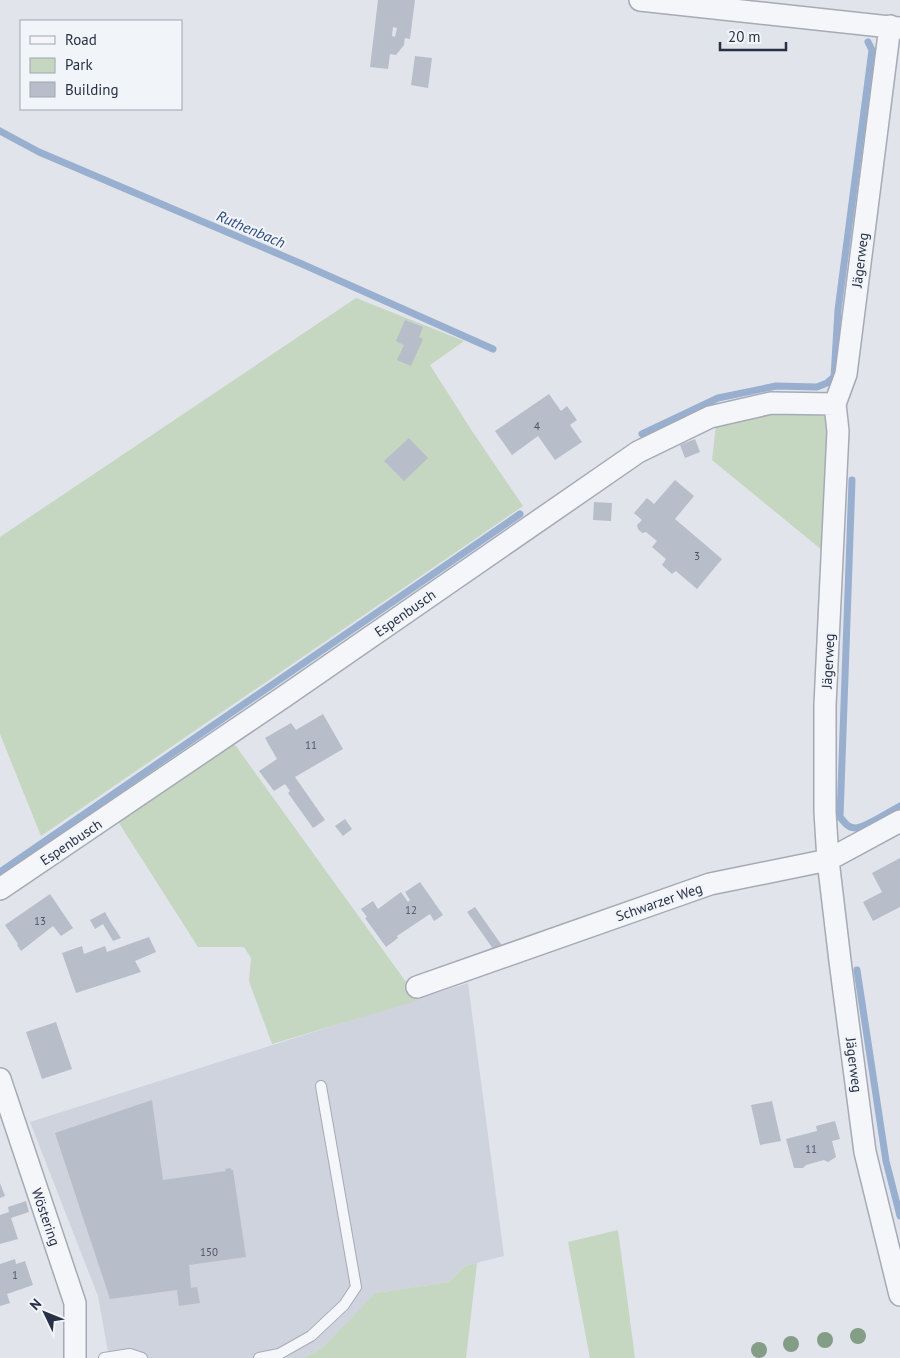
<svg xmlns="http://www.w3.org/2000/svg" width="900" height="1358" font-family="'PT Sans',sans-serif">
	<style>
		.built { fill: #cfd3de }
		.green { fill: #c5d6c1 }
		.lines { fill: none; stroke-linecap: round; stroke-linejoin: round }
		.stream { stroke: #98afcf; stroke-width: 7 }
		.building { fill: #b8bdca; fill-rule: evenodd }
		.lane-casing { stroke: #a5aab6; stroke-width: 12 }
		.street-casing { stroke: #a5aab6; stroke-width: 24 }
		.lane { stroke: #f5f6f9; stroke-width: 10 }
		.street { stroke: #f5f6f9; stroke-width: 21 }
		.tree { fill: #849d86 }
		.labels { text-anchor: middle; dominant-baseline: central; stroke-width: 4; stroke-linejoin: round; paint-order: stroke }
		.number-label { font-size: 11px; fill: #4b5366 }
		.street-label { font-size: 14px; fill: #273045; stroke: #f1f4f8 }
		.water-label { font-size: 15px; font-style: italic; fill: #2c4a7e; stroke: #f1f4f8 }
	</style>
	<rect width="100%" height="100%" fill="#e1e4eb"/>
	<!-- built -->
	<path class="built" d="M468 983 504 1256 465 1266 449 1282 375 1293 321 1349 303 1358H109L98 1296 30 1122Z"/>
	<!-- green -->
	<path class="green" d="M356 298 464 341 430 365 472 431 523 506 41 836 0 734V537Z
		M776 412 827 416 822 550 712 460 716 425Z
		M233 742 419 1000 272 1044 249 981 251 958 244 947H198L117 820Z
		M618 1230 635 1358H590L568 1242Z
		M477 1263 466 1358H303L321 1349 375 1293 449 1282 465 1266Z"/>
	<g class="lines">
		<!-- stream -->
		<path class="stream" d="M0 131 39 152 302 264 493 349
			M642 434 718 398 776 386 817 387 827 383 834 377 838 310 872 50 868 42
			M852 480 840 817C844 822 848 828 856 828 864 828 891 811 900 806
			M0 872 520 514
			M857 970 886 1161 900 1216"/>
	</g>
	<!-- building -->
	<path class="building" d="M378 0H415L410 39 405 38 404 45 396 55 390 54 388 69 370 67ZM393 27 397 28 395 37 392 36Z
		M415 56 432 58 428 88 411 85Z
		M405 320 423 327 419 337 423 339 411 366 397 360 404 345 396 341Z
		M549 394 561 411 567 406 577 420 570 425 582 442 555 460 538 436 512 455 495 431Z
		M409 438 428 458 404 481 384 461Z
		M695 439 700 452 685 458 680 445Z
		M675 480 694 496 675 519 722 559 697 589 676 571 672 574 662 565 666 559 652 547 657 541 646 532 642 533 638 529 637 525 642 520 634 513 647 498 654 504Z
		M594 502 612 503 611 521 593 520Z
		M323 714 343 749 295 777 325 820 313 828 288 793 290 791 285 784 274 791 259 771 277 759 265 738 291 723 296 730Z
		M345 819 352 829 343 836 335 826Z
		M900 858V907L873 921 863 902 882 892 872 873Z
		M420 882 443 915 434 921 430 914 397 936 398 938 386 947 365 918 367 917 361 909 373 901 378 909 401 892 408 902 410 900 405 892Z
		M50 894 73 928 61 936 53 926 21 951 17 945 18 944 5 925Z
		M475 907 503 947 496 953 467 912Z
		M105 912 110 921 121 938 113 941 103 924 95 929 90 920Z
		M149 937 156 952 135 961 141 972 76 993 62 953 82 946 84 954 105 946 107 952Z
		M56 1022 72 1069 42 1079 26 1032Z
		M152 1100 163 1180 226 1171 225 1169 231 1168V1170H233L246 1257 189 1265 191 1288 197 1287 200 1303 179 1306 177 1290 110 1299 55 1133Z
		M772 1101 781 1141 760 1145 751 1105Z
		M835 1121 840 1139 832 1141 836 1157 828 1162 824 1160 806 1165 803 1168H794L786 1139 817 1131 816 1126Z
		M0 1183 5 1196 0 1198Z
		M26 1201 29 1212 11 1218 18 1239 0 1244V1215L9 1212 8 1207Z
		M15 1259 16 1264 25 1261 33 1285 7 1294 10 1303 0 1306V1264Z"/>
	<g class="lines">
		<defs>
			<path id="lane" d="M104 1358 130 1354 142 1358
				M259 1358 279 1354 311 1336 344 1305 356 1287 321 1086"/>
			<path id="street" d="M640 0 900 28
				M890 26 846 374 835 404 838 431 825 705V812L828 860 840 961 865 1152 900 1295
				M0 889 285 696 638 452 710 417 771 403 835 404
				M417 987 710 884 828 860 900 821
				M0 1079 75 1303V1358"/>
		</defs>
		<!-- lane casing -->
		<use href="#lane" class="lane-casing"/>
		<!-- street casing -->
		<use href="#street" class="street-casing"/>
		<!-- lane -->
		<use href="#lane" class="lane"/>
		<!-- street -->
		<use href="#street" class="street"/>
	</g>
	<!-- trees -->
	<g class="tree">
		<circle cx="858" cy="1336" r="8"/>
		<circle cx="825" cy="1340" r="8"/>
		<circle cx="791" cy="1344" r="8"/>
		<circle cx="759" cy="1350" r="8"/>
	</g>
	<g class="labels">
		<!-- number labels -->
		<g class="number-label">
			<text x="537" y="426">4</text>
			<text x="697" y="556">3</text>
			<text x="311" y="745">11</text>
			<text x="411" y="910">12</text>
			<text x="40" y="921">13</text>
			<text x="811" y="1149">11</text>
			<text x="209" y="1252">150</text>
			<text x="15" y="1275">1</text>
		</g>
		<!-- street labels -->
		<g class="street-label">
			<text transform="translate(860 260) rotate(-83)">Jägerweg</text>
			<text transform="translate(405 613) rotate(-35)">Espenbusch</text>
			<text transform="translate(828 661) rotate(-87)">Jägerweg</text>
			<text transform="translate(71 842) rotate(-34)">Espenbusch</text>
			<text transform="translate(659 902) rotate(-19)">Schwarzer Weg</text>
			<text transform="translate(854 1065) rotate(83)">Jägerweg</text>
			<text transform="translate(46 1217) rotate(71)">Wöstering</text>
		</g>
		<!-- water labels -->
		<g class="water-label">
			<text transform="translate(251 229) rotate(23)">Ruthenbach</text>
		</g>
	</g>
	<!-- legend -->
	<rect x="20" y="20" width="162" height="90" fill="#f1f4f8" stroke="#a0a6b0"/>
	<rect x="30" y="36" width="25" height="8" fill="#f5f6f9" stroke="#a0a6b0"/>
	<text x="65" y="45" font-size="15" fill="#273045">Road</text>
	<rect x="30" y="58" width="25" height="15" fill="#c5d6c1" stroke="#a0a6b0"/>
	<text x="65" y="70" font-size="15" fill="#273045">Park</text>
	<rect x="30" y="82" width="25" height="15" fill="#b8bdca" stroke="#a0a6b0"/>
	<text x="65" y="95" font-size="15" fill="#273045">Building</text>
	<!-- north arrow -->
	<g transform="translate(45 1313) rotate(313)" stroke="#f1f4f8" stroke-width="4" paint-order="stroke">
	<path d="M0-4L9 19L0 12L-9 19Z" fill="#273045"/>
	<text y="-8" font-size="14" font-weight="bold" text-anchor="middle" fill="#273045">N</text>
	</g>
	<!-- scale -->
	<path d="M720 42v8h66v-8" fill="none" stroke="#273045" stroke-width="2.5"/>
	<text x="728" y="42" font-size="15" fill="#273045" stroke="#f1f4f8" stroke-width="4" paint-order="stroke">20 m</text>
</svg>
